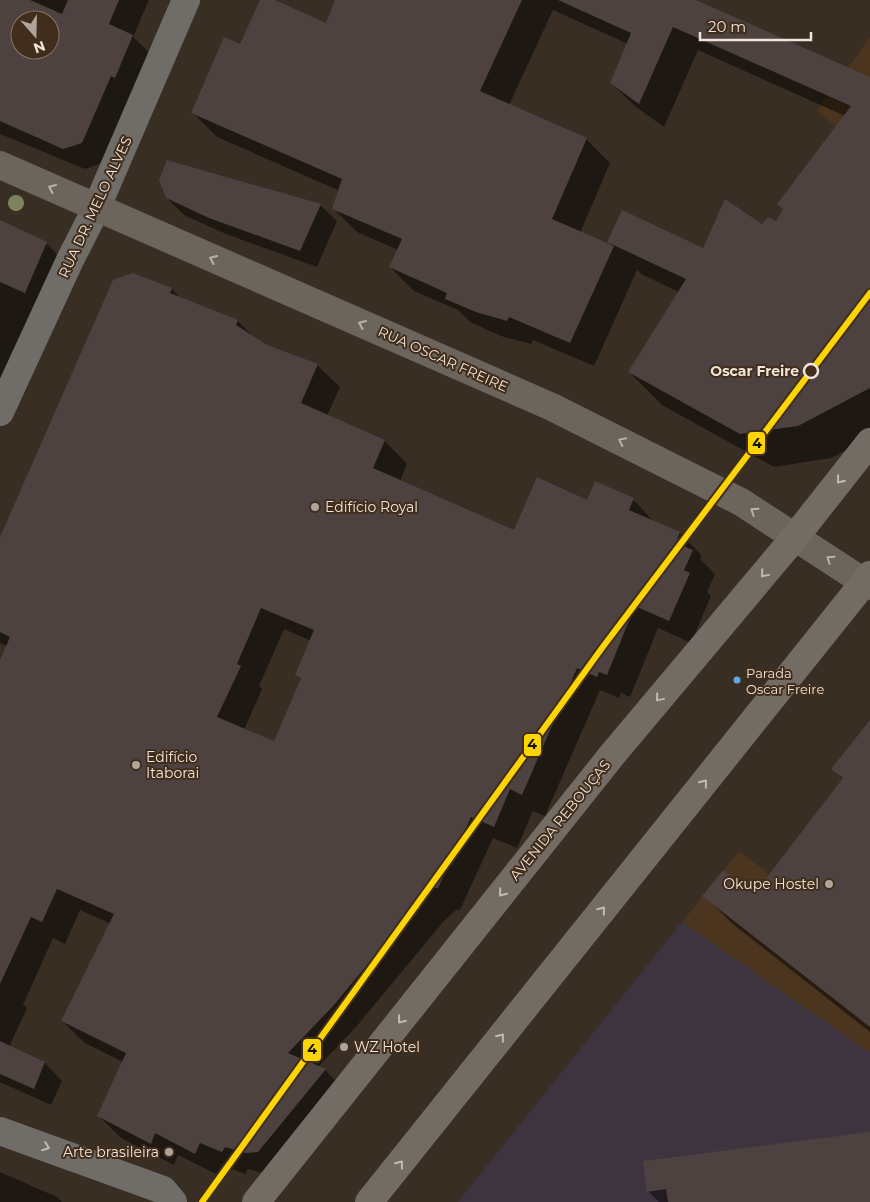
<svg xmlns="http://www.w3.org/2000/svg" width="870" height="1202" font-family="Montserrat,sans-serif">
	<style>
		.built { fill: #4b351f }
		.medical { fill: #3e3440 }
		.shadow { fill: #0007; fill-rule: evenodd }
		.building { fill: #4d4240; fill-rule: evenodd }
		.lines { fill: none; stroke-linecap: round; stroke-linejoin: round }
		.street { stroke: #706d68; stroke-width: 28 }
		.secondary { stroke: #6b655e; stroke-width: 28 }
		.primary { stroke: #736c64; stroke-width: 28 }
		.metro-1-casing { stroke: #412d1b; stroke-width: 10 }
		.metro-1 { stroke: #ffd500; stroke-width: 6 }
		.tree { fill: #7d835f }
		.oneway { stroke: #bbb1a7 }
		.oneway2 { stroke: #c4baaf }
		.oneway3 { stroke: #c3bab1 }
		.stop-dot { fill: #412d1b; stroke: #f0e4d8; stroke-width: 2.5 }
		.poi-dot { fill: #b0a499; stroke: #412d1b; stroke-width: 2 }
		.bus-dot { fill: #5aa8eb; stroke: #412d1b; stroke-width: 2 }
		.labels { text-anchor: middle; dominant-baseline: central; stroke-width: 4; stroke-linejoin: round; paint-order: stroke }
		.bus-label { font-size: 13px; fill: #f0e4d8; stroke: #412d1b; text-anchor: start }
		.street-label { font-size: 14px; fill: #f0e4d8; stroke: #412d1b }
		.stop-label { font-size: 14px; font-weight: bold; fill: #f0e4d8; stroke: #412d1b; text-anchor: end }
		.poi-label { font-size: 14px; fill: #f0e4d8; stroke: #412d1b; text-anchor: start }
		.line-badge { stroke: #412d1b; stroke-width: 2 }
		.pale-badge-label { font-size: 14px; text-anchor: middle; font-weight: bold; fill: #111 }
	</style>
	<rect width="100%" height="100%" fill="#392e23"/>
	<!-- built -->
	<path class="built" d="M870 37V153L817 111Z
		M739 851 870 951V1053L682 922Z"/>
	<!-- medical -->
	<path class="medical" d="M682 922 870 1053V1202H458Z"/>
	<!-- shadow -->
	<path class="shadow" d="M0 0H149L133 37 154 57 102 163 85 169 0 134ZM20 20H50V50H20Z
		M262 0H271L327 24 337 0H695L870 79V438L831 458 774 467 662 405 629 372 679 292 641 274 637 270 594 366 533 340 531 344 501 336 470 322 458 310 414 291 390 267 398 250 357 232 333 208 340 191 217 137 193 113 240 46ZM553 10 628 44 611 83 636 107 664 127 698 50 845 116 777 223 763 226 704 249 609 242 614 247 580 233 610 163 586 139 509 105Z
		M167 198 320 205 337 221 317 267 226 234 184 215Z
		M0 222 46 243 64 261 0 388Z
		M133 274 172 289 181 299 238 321 256 340 267 346 317 365 340 387 327 416 385 441 407 464 400 481 514 532 587 501 633 499 655 523 680 533 702 556 700 559 715 574 707 592 711 596 691 643 658 628 630 697 621 693 619 698 600 690 545 816 533 811 517 848 493 838 460 910H456L444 921 356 1027 318 1067 325 1070 347 1092 269 1175 248 1169 245 1174 222 1165 218 1175 178 1155 174 1165 121 1138 99 1116 123 1062 85 1043 62 1021 111 924 80 910 65 944 53 938 23 1005 27 1008 9 1047 45 1063 62 1081 51 1105 0 1082V663L7 646 0 643V539ZM284 629 311 641 296 674 302 680 274 743 244 730 262 689 259 686Z
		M870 722V1032L734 925 704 896H754L843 779 833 769Z
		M870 1133V1202H659L648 1191Z
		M0 1172 57 1197 62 1202H0Z"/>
	<!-- building -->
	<path class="building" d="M0 0H30L62 14 68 0H119L109 24 133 35 115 78 111 76 82 143 63 149 0 121ZM20 20H50V50H20Z
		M260 0H275L326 23 335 0H522L480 91 587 138 552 219 614 246 570 343 509 317 507 321 476 312 445 299 447 293 389 267 402 239 332 209 342 179 191 113 224 37 240 44Z
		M558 0H696L870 77V388L798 426 740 434 628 372 686 279 607 242 622 210 703 248 725 199 762 224 768 217 776 221 783 209 777 204 851 106 673 27 639 104 610 83 631 33Z
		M167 160 321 204 300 251 209 218 166 198 159 180Z
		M0 220 47 242 25 293 0 282Z
		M133 273 172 288 170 293 238 320 236 325 267 345 318 364 301 403 385 440 373 468 514 530 537 477 587 500 595 481 634 498 629 510 680 532 676 543 693 550 684 570 690 573 669 621 635 606 607 675 599 672 597 677 577 668 522 795 510 789 494 827 471 817 438 888H433L422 898 334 1005 288 1053 326 1069 258 1152 246 1153 225 1147 222 1152 200 1143 195 1154 155 1133 151 1144 97 1116 126 1053 61 1021 114 914 57 889 42 922 31 917 0 984V660L10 637 0 632V537L113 280ZM261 608 314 630 295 675 301 678 274 741 217 717 241 666 237 664Z
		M870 720V1027L702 896 723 870 754 894 843 778 831 769Z
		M0 1041 45 1062 34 1089 0 1074Z
		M870 1132V1202H668L666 1189 647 1192 643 1161Z"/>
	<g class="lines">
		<!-- street -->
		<path class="street" d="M0 412 70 260 96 209 186 0
			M0 1131 163 1190 173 1202"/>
		<!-- secondary -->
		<path class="secondary" d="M0 165 552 407 741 502 870 586"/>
		<!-- primary -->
		<path class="primary" d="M256 1202 612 755 795 537 870 442
			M369 1202 870 575"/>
		<defs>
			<path id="metro-1" d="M202 1202 602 648 870 293"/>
		</defs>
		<!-- metro-1 casing -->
		<use href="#metro-1" class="metro-1-casing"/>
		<!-- metro-1 -->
		<use href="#metro-1" class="metro-1"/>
	</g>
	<!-- trees -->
	<circle class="tree" cx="16" cy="203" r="8"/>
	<!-- one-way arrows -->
	<defs><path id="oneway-chevron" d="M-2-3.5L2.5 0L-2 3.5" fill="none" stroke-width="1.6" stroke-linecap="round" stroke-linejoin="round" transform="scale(1.25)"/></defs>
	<g class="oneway">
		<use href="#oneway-chevron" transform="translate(52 188) rotate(-155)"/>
		<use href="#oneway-chevron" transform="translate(213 259) rotate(-156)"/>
		<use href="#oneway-chevron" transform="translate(362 324) rotate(-156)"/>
		<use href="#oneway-chevron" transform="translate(622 441) rotate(-154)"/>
		<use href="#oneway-chevron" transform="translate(754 511) rotate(-147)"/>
		<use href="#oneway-chevron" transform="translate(830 559) rotate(-146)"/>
	</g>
	<g class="oneway2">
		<use href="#oneway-chevron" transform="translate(840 480) rotate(129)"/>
		<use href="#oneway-chevron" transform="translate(764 574) rotate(130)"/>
		<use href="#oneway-chevron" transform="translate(659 698) rotate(130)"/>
		<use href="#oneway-chevron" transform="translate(704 783) rotate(-51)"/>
		<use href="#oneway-chevron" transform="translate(502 893) rotate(129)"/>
		<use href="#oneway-chevron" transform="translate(602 910) rotate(-51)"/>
		<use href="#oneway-chevron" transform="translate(401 1020) rotate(128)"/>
		<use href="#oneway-chevron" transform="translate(501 1037) rotate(-51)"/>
		<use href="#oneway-chevron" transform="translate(400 1164) rotate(-52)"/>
	</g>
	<use class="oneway3" href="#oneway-chevron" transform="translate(46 1147) rotate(20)"/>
	<!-- markers -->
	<circle class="stop-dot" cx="811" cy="371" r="7"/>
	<g class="poi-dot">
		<circle cx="315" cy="507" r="5"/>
		<circle cx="136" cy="765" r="5"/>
		<circle cx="829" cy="884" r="5"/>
		<circle cx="344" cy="1047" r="5"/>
		<circle cx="169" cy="1152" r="5"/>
	</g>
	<circle class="bus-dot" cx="737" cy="680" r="4.5"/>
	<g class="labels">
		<!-- bus labels -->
		<g class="bus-label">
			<text x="746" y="673">Parada<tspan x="746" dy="16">Oscar Freire</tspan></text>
		</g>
		<!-- street labels -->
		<g class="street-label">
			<text transform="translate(95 207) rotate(-65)">RUA DR. MELO ALVES</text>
			<text transform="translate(443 359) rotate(24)">RUA OSCAR FREIRE</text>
			<text transform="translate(560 820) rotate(-51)">AVENIDA REBOUÇAS</text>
		</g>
		<!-- stop labels -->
		<g class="stop-label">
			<text x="799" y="371">Oscar Freire</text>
		</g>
		<!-- poi labels -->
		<g class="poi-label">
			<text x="325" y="507">Edifício Royal</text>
			<text x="146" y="757">Edifício<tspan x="146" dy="16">Itaborai</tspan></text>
			<text x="819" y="884" text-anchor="end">Okupe Hostel</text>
			<text x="354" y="1047">WZ Hotel</text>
			<text x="159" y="1152" text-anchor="end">Arte brasileira</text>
		</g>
	</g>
	<g class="line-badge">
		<rect x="747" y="431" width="19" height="24" rx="5" fill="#ffd500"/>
		<rect x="523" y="733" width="19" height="24" rx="5" fill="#ffd500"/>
		<rect x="302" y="1038" width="20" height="24" rx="5" fill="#ffd500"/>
	</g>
	<g class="pale-badge-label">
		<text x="757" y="448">4</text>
		<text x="532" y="749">4</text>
		<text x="312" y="1054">4</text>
	</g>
	<!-- north arrow -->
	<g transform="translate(35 35) rotate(160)"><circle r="24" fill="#412d1b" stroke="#877667"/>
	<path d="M0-4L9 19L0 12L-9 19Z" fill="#b0a499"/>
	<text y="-8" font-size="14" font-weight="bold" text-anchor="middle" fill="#f0e4d8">N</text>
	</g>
	<!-- scale -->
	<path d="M700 32v8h111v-8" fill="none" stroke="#f0e4d8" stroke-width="2.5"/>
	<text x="708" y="32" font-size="15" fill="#f0e4d8" stroke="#412d1b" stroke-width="4" paint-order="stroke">20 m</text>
</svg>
